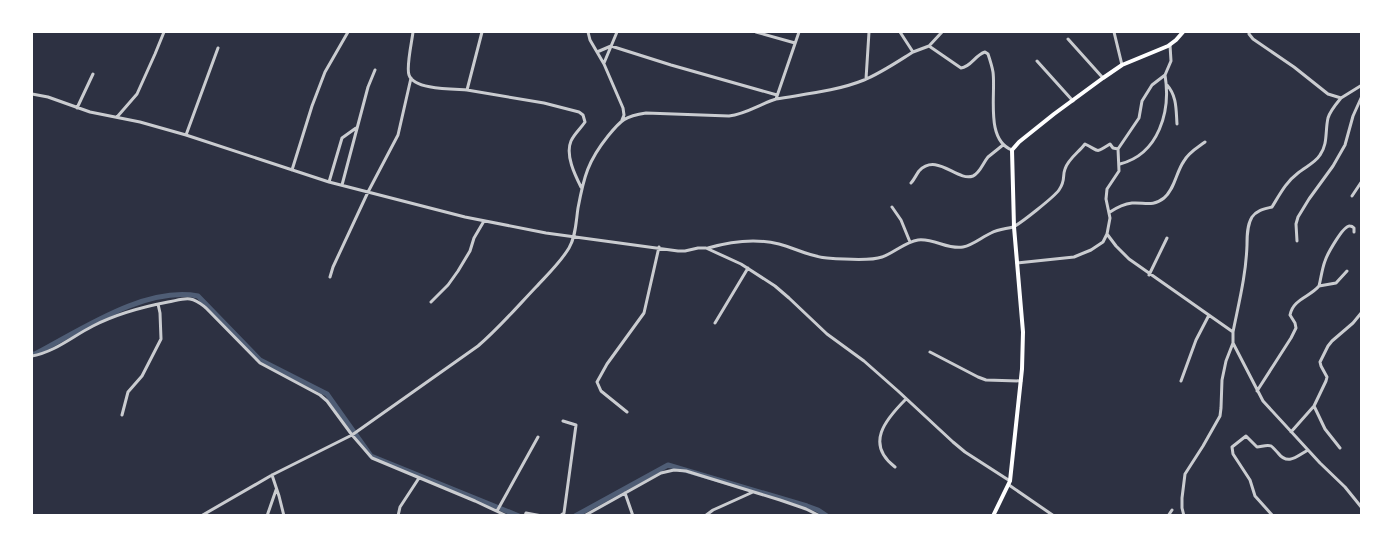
<svg xmlns="http://www.w3.org/2000/svg" width="1393" height="547" font-family="Barlow,sans-serif">
	<style>
		.lines { fill: none; stroke-linecap: round; stroke-linejoin: round }
		.canal { stroke: #4f5d75; stroke-width: 5 }
		.minor { stroke: #caccd0; stroke-width: 3 }
		.secondary { stroke: #fff; stroke-width: 4 }
	</style>
	<rect width="100%" height="100%" fill="#2d3142"/>
	<g class="lines">
		<!-- canal -->
		<path class="canal" d="M32 354H35C81 330 145 286 198 296L260 360 327 394 371 456 519 516
			M575 516 668 465 807 506 818 510 827 516"/>
		<!-- minor -->
		<path class="minor" d="M413 32C412 41 406 67 409 75 414 90 454 89 467 90
			M482 32 467 90 544 103 579 112 583 115 585 122C581 128 574 134 571 141 565 155 575 175 581 187
			M588 32 590 40 604 64 623 108 624 115 622 120
			M756 32 795 43
			M900 32 913 52 929 46 961 68C971 67 975 55 985 52L988 54C990 60 992 66 993 72 996 94 985 140 1012 150
			M1114 32 1122 65
			M1249 32V34L1253 39 1294 67 1328 94 1341 98 1362 85
			M1068 39 1103 78
			M929 46 942 32
			M597 52 611 46 671 65 777 95
			M1037 61 1073 101
			M604 63 617 32
			M866 79 869 32
			M1167 85C1177 96 1176 110 1177 124
			M32 94 48 97 90 112 140 122 186 135 329 182 465 217 546 233 678 251H685L698 248H706L741 264 775 286 789 298 827 334 864 361 898 391 953 442 965 452 1010 481
			M776 99C805 94 837 91 864 80 881 73 897 62 913 52
			M77 108 93 74
			M117 117 137 94 155 54 164 32
			M186 135 218 48
			M1120 164C1159 154 1171 111 1165 75
			M292 170 312 106 325 72 348 32
			M329 182 342 138 356 128
			M911 183C914 180 916 175 919 171 937 152 957 182 973 176 980 173 983 163 988 157 993 153 998 149 1003 145
			M342 185 368 87 375 70
			M1352 196 1362 181
			M892 207 901 220 910 242
			M1110 212C1116 208 1124 204 1132 203 1144 202 1153 207 1164 198 1175 189 1176 172 1184 161 1189 152 1197 148 1205 142
			M1107 234 1116 246 1129 259 1233 332V343
			M1297 241 1296 224 1298 217 1309 199 1333 166 1345 145 1353 116 1362 96
			M708 248C732 241 755 238 779 244 795 248 810 257 827 258 840 259 871 261 882 257 894 253 905 242 918 240 934 238 948 250 963 247 973 245 982 237 991 233 999 229 1006 229 1013 227 1020 224 1054 197 1059 190 1066 180 1062 177 1065 169 1068 159 1079 152 1085 144 1100 151 1094 154 1110 144L1113 148 1118 149
			M1017 263 1074 257 1091 250 1103 242 1107 234 1110 218 1106 199 1107 189 1119 171 1118 149 1139 118 1142 101 1152 85 1165 75 1171 61 1170 45
			M1149 275 1167 238
			M330 277 333 267 368 192 398 135 411 78
			M1319 286C1321 278 1322 269 1325 261 1327 255 1343 225 1350 226 1352 226 1353 227 1354 228V232
			M431 302 448 285 458 271 470 251 474 238 484 221
			M715 323 748 268
			M1233 332C1239 302 1246 275 1247 245 1247 236 1247 225 1252 217 1257 210 1264 209 1272 207 1280 194 1286 182 1298 173 1305 167 1315 163 1320 155 1328 144 1325 131 1328 118 1330 111 1336 104 1341 98
			M930 352 978 377 986 380 1021 381
			M32 356C55 352 73 336 93 326 116 314 142 307 168 302 175 301 183 298 190 299 197 300 201 304 206 308L260 363 320 395 327 401 352 435 372 458 475 501 507 516
			M1181 381 1196 340 1209 315
			M1257 391 1291 338 1296 328 1295 323 1290 315C1293 299 1310 297 1319 286L1336 283 1347 271
			M1314 406 1325 429 1340 448
			M627 412 601 391 597 382 607 364 644 313 659 247
			M122 415 128 392 142 376 161 339 160 313 158 304
			M1291 432 1314 406 1326 381 1327 377 1321 366 1320 362 1328 346 1332 341 1353 323 1362 312
			M895 467C865 444 885 420 906 399
			M272 475 279 496 284 516
			M1009 485 1054 516
			M625 493 633 516
			M497 511 538 437
			M201 516 272 475 352 435 478 346C499 328 517 307 536 287 547 275 560 263 569 248 576 236 576 221 578 208 584 176 588 161 608 136 621 120 625 116 646 113L729 116C746 114 760 104 776 99L799 32
			M267 516 276 490
			M398 516 400 507 419 478
			M525 516 526 513 542 516
			M560 516 564 513 576 425 563 421
			M584 516 661 473 674 470 686 471 780 500 806 509 820 516
			M705 516 713 510 753 492
			M1168 516 1172 510
			M1184 516 1182 508V498L1185 474 1203 446 1220 416 1221 408 1222 380 1226 361 1233 343 1263 401 1320 463 1345 487 1362 508
			M1273 516 1255 496 1250 480 1233 454 1232 447 1246 436 1257 447C1261 447 1267 444 1271 446 1273 447 1277 452 1278 453 1288 466 1297 456 1308 450"/>
		<!-- secondary -->
		<path class="secondary" d="M993 516 1010 481 1022 369 1023 332 1014 227 1012 150 1019 142 1054 114 1103 78 1122 65 1168 46 1176 40 1183 32"/>
	</g>
	<!-- border -->
	<rect width="1393" height="547" fill="none" stroke="#ffffff" stroke-width="66"/>
</svg>
